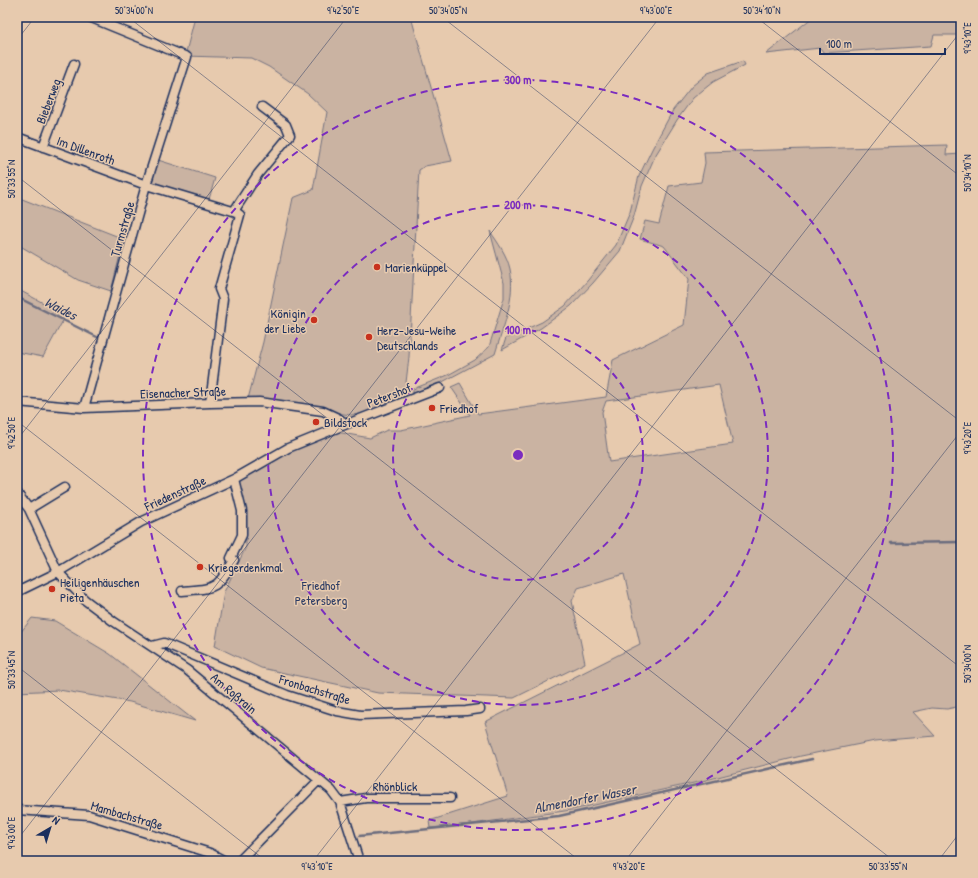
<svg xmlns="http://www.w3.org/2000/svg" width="978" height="878" font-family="'Patrick Hand',sans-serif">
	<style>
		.green { fill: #cab3a2; stroke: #727180; fill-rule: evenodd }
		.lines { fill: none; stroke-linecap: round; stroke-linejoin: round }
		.stream { stroke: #6b6c7e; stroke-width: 2.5 }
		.minor-casing { stroke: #1b2f5e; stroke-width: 11 }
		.minor { stroke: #e7caae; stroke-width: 8 }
		.ticks { fill: none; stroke: #1b2f5e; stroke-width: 1; stroke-opacity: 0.45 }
		.ring { fill: none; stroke: #7b2cbf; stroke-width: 2; stroke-dasharray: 7 5 }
		.poi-dot { fill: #c8321e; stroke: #e7caae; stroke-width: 1.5 }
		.labels { text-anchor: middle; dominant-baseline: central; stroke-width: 3; stroke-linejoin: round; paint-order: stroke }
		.street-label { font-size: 13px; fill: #1b2f5e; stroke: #e7caae }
		.poi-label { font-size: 13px; fill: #1b2f5e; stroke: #e7caae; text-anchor: start }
		.park-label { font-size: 13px; fill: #2c3c65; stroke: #e7caae }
		.water-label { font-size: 14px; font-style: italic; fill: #2f3e66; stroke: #e7caae }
		.centre { fill: #7b2cbf; stroke: #e7caae; stroke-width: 2 }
		.ring-label { font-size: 12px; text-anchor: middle; font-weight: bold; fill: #7b2cbf; stroke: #e7caae; stroke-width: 3; stroke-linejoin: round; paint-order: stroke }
		.neatline { fill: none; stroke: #1b2f5e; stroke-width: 1.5 }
		.ticks-label { font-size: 10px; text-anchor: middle; fill: #1b2f5e }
	</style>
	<rect width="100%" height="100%" fill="#e7caae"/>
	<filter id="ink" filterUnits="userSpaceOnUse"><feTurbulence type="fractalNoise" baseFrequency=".025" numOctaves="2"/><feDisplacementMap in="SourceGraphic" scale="8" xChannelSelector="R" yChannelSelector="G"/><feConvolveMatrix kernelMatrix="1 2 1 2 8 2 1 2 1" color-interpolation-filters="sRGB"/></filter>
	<g filter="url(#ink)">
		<!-- green -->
		<path class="green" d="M195 17H411L452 161 425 166 419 170 409 357 405 391 406 398 363 414 350 415 248 399 263 342 293 198 313 190 327 112 308 94 269 67 251 58 185 56Z
			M813 17H961V35H934L931 46 824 53 820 48 766 54Z
			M743 61 745 65 713 82 693 98 677 120 655 156 642 186 634 216 620 251 593 283 571 306 541 328 502 350 506 338 542 322 565 306 588 280 616 245 630 212 639 176 652 149 673 110 692 86 708 73Z
			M947 145 946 155 961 154V706L947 709 932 708 913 712 935 736 875 741 801 756 698 782 572 810 472 824 430 828 429 821 508 796 485 722 640 644 624 574 578 588 572 601 585 663 514 698 378 693 261 668 215 646 224 592 246 547V508L238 480 290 451 336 432 370 438 387 430H401L470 415 451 387 460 383 478 414 606 397 613 360 684 325 689 279 664 246 640 239 645 221 659 224 669 186 701 182 705 163 704 152ZM719 385 733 444 609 462 602 412 606 401Z
			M158 160 215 178 208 203 151 186Z
			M17 197 124 239 111 291 78 280 17 244Z
			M490 231C498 243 507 255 510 269 516 298 503 327 495 354L433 387 413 395V389L448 375 475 360 489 347 504 298V283Z
			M17 289 66 315 43 357 17 352Z
			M32 618 55 621 110 654 195 721 130 702 59 690 17 692V645L21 643 20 633Z"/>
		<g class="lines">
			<!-- stream -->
			<path class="stream" d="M17 297 97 337
				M891 543 961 542
				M359 836 559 816 812 759"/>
			<defs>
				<path id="minor" d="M17 137 146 185 236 212 240 215 219 289 223 299 210 403
					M43 147 74 64
					M236 212V208L258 174 290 135 286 125 262 107
					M17 402 84 408 210 403 259 402 323 411 338 418 347 424
					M84 408 146 185 187 57 89 17
					M17 493 29 509 58 572 85 600 113 621 187 670 331 790 340 802 359 861
					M29 509 65 487
					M182 591C216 588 216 590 234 560L231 558 242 535V511L234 479
					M17 592 58 572 141 522 234 479 288 448 347 424 440 388
					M152 646 164 643 287 695 337 711 360 715 466 711 480 709
					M340 802 366 798H450
					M17 810 89 815 210 853 225 861
					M239 861 319 780"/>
			</defs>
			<!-- minor casing -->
			<use href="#minor" class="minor-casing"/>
			<!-- minor -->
			<use href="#minor" class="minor"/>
		</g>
	</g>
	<!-- ticks -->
	<path class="ticks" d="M128 17 961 668M442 17 961 422M756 17 961 177M17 40 35 17M17 176 894 861M17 421 580 861M17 440 347 17M17 666 266 861M17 840 660 17M313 861 961 31M625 861 961 431M938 861 961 831"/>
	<!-- distance rings -->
	<g class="ring">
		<circle cx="518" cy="455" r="125"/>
		<circle cx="518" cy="455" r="250"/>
		<circle cx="518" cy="455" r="375"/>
	</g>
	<!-- markers -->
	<g class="poi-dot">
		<circle cx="377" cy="267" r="4"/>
		<circle cx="314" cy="320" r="4"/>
		<circle cx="369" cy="337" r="4"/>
		<circle cx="432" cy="408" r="4"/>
		<circle cx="316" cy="422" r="4"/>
		<circle cx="200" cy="567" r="4"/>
		<circle cx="52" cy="589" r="4"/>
	</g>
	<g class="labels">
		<!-- street labels -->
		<g class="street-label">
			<text transform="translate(48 101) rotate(-69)">Bieberweg</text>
			<text transform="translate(86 150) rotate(20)">Im Dillenroth</text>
			<text transform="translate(122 229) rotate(-74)">Turmstraße</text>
			<text transform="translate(183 392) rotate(-2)">Eisenacher Straße</text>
			<text transform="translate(389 395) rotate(-21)">Petershof</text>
			<text transform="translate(175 493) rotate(-25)">Friedenstraße</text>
			<text transform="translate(315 689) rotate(17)">Fronbachstraße</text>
			<text transform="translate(234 693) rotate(40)">Am Roßrain</text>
			<text x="395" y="786">Rhönblick</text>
			<text transform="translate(127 815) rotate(16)">Mambachstraße</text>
		</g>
		<!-- poi labels -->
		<g class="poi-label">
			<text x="385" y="267">Marienküppel</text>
			<text x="306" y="313" text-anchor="end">Königin<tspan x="306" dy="15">der Liebe</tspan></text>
			<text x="377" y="330">Herz-Jesu-Weihe<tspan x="377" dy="15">Deutschlands</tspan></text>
			<text x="440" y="408">Friedhof</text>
			<text x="324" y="422">Bildstock</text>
			<text x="208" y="567">Kriegerdenkmal</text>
			<text x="60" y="582">Heiligenhäuschen<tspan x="60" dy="15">Pieta</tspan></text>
		</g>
		<!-- park labels -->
		<g class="park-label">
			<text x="321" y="585">Friedhof<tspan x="321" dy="15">Petersberg</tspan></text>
		</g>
		<!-- water labels -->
		<g class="water-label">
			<text transform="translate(61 308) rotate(27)">Waides</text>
			<text transform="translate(585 798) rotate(-11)">Almendorfer Wasser</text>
		</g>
	</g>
	<circle cx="518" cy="455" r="6" class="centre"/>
	<g class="ring-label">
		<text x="518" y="84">300 m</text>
		<text x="518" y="209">200 m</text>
		<text x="518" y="334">100 m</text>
	</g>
	<!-- margin -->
	<rect width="978" height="878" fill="none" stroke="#e7caae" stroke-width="44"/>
	<!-- north arrow -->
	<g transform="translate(50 828) rotate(38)" stroke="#e7caae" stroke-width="3" paint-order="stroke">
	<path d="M0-3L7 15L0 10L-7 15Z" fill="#1b2f5e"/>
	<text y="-6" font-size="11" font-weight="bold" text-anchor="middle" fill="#1b2f5e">N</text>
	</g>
	<!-- scale -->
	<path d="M820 48v6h125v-6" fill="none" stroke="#1b2f5e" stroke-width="2"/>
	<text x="826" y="48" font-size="12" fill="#1b2f5e" stroke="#e7caae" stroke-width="3" paint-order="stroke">100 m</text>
	<rect x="22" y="22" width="934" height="834" class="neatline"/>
	<g class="ticks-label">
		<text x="134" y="14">50°34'00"N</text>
		<text x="343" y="14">9°42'50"E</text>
		<text x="448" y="14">50°34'05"N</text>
		<text x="656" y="14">9°43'00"E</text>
		<text x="762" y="14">50°34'10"N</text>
		<text transform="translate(967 38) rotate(-90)" y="4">9°43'10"E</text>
		<text transform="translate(967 173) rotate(-90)" y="4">50°34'10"N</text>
		<text transform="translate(11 179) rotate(-90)" y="4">50°33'55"N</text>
		<text transform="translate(11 433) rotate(-90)" y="4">9°42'50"E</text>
		<text transform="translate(967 438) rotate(-90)" y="4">9°43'20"E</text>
		<text transform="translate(967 664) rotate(-90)" y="4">50°34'00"N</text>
		<text transform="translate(11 670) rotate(-90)" y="4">50°33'45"N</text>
		<text transform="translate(11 833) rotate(-90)" y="4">9°43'00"E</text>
		<text x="317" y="870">9°43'10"E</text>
		<text x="629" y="870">9°43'20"E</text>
		<text x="888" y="870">50°33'55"N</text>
	</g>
</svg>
